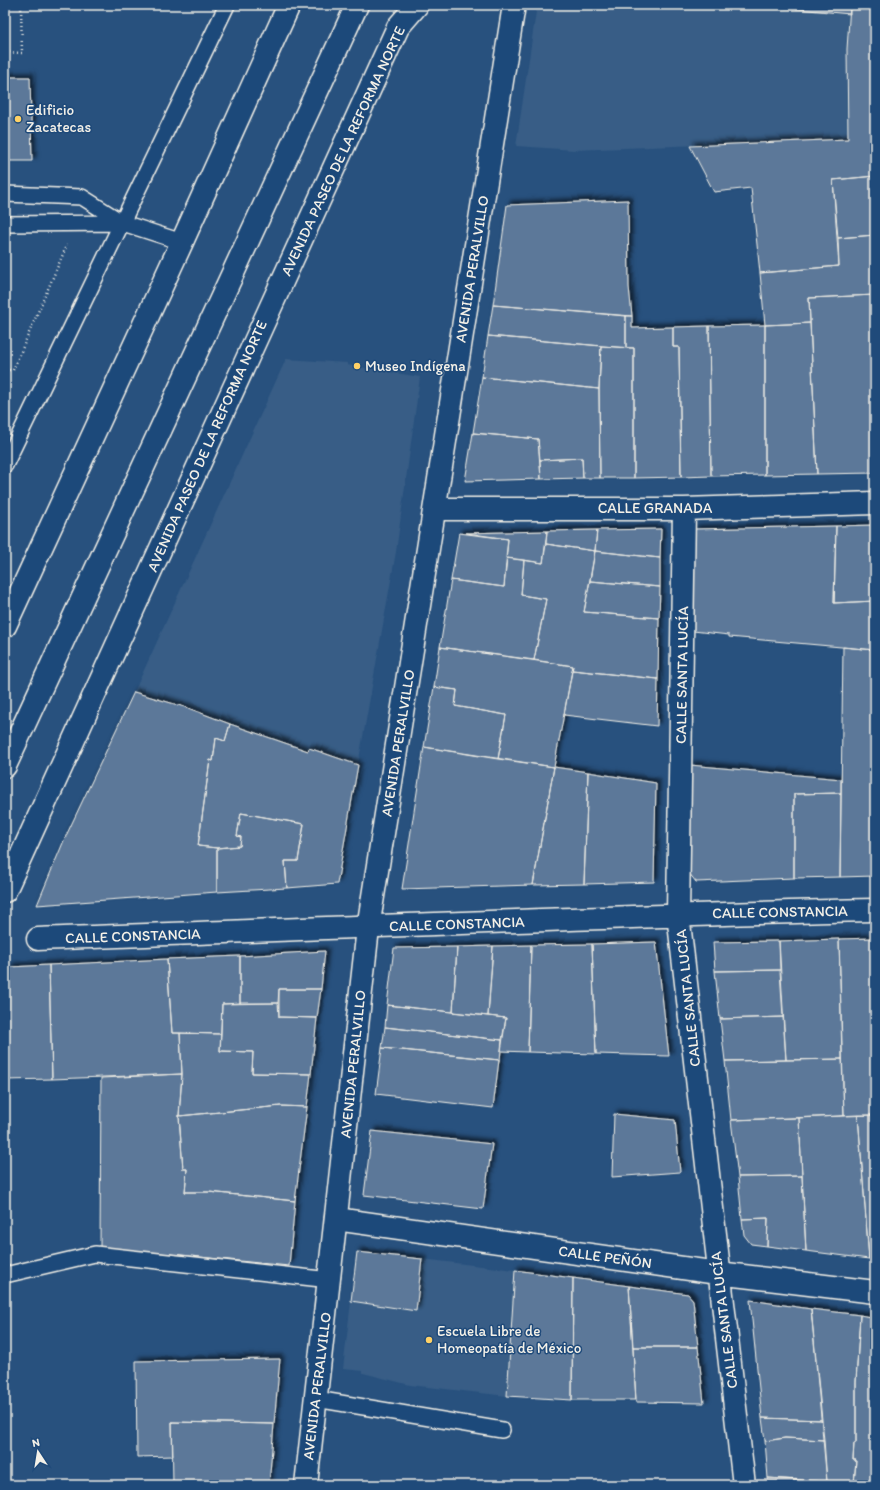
<svg xmlns="http://www.w3.org/2000/svg" width="880" height="1490" font-family="Itim,sans-serif">
	<style>
		.built { fill: #375d86 }
		.building { fill: #5b7899; stroke: #f4f1e8; filter: url(#shadow) }
		.lines { fill: none; stroke-linecap: round; stroke-linejoin: round }
		.service-casing { stroke: #f4f1e8; stroke-width: 18 }
		.minor-casing { stroke: #f4f1e8; stroke-width: 25 }
		.tertiary-casing { stroke: #f4f1e8; stroke-width: 25 }
		.secondary-casing { stroke: #f4f1e8; stroke-width: 25 }
		.path { stroke: #f4f1e8; stroke-width: 2.5; stroke-dasharray: 1 3; stroke-linecap: butt }
		.service { stroke: #1f4a7a; stroke-width: 15 }
		.minor { stroke: #1f4a7a; stroke-width: 22 }
		.tertiary { stroke: #1f4a7a; stroke-width: 22 }
		.secondary { stroke: #1f4a7a; stroke-width: 22 }
		.poi-dot { fill: #ffd166; stroke: #1f4a7a; stroke-width: 1.5 }
		.labels { text-anchor: middle; dominant-baseline: central; stroke-width: 3; stroke-linejoin: round; paint-order: stroke }
		.poi-label { font-size: 15px; fill: #f4f1e8; stroke: #1f4a7a; text-anchor: start }
		.street-label { font-size: 15px; fill: #f4f1e8; stroke: #1f4a7a }
	</style>
	<defs>
		<filter id="shadow"><feDropShadow dx="3.5" dy="-3.5" stdDeviation="2" flood-color="#0009"/></filter>
	</defs>
	<rect width="100%" height="100%" fill="#28517e"/>
	<filter id="ink" filterUnits="userSpaceOnUse"><feTurbulence type="fractalNoise" baseFrequency=".025" numOctaves="2"/><feDisplacementMap in="SourceGraphic" scale="8" xChannelSelector="R" yChannelSelector="G"/><feConvolveMatrix kernelMatrix="1 2 1 2 8 2 1 2 1" color-interpolation-filters="sRGB"/></filter>
	<g filter="url(#ink)">
		<!-- built -->
		<path class="built" d="M537 5H756L850 14 847 49 848 139 574 150 516 146Z
			M286 359 347 363V365L420 377 396 552 358 765 309 748 308 751 188 708 134 692Z
			M422 1259 515 1270 507 1396 410 1385 363 1373V1371L343 1369 351 1301 416 1311Z"/>
		<!-- building -->
		<path class="building" d="M756 5H850V14Z
			M850 5H875V176L833 180 839 266 760 273 751 188 714 192 690 146 848 139 847 49Z
			M5 77H30L32 161H5Z
			M875 176V235L838 238 833 180Z
			M628 200 629 287 632 316 493 305 507 205Z
			M875 235V295L809 298 810 323 765 325 760 273 839 266 838 238Z
			M875 295V473L817 474 809 298Z
			M493 305 626 316V348L488 336Z
			M626 316H632V328L673 327V347H679L681 477 634 478V348H626Z
			M810 323 817 474 765 475V325Z
			M765 325V475L711 476 709 326Z
			M709 326 711 476 681 477 679 347H673V327Z
			M488 336 601 346 599 389 482 377Z
			M601 346 634 348V478H600L599 389Z
			M482 377 599 389 600 478H583L582 458 540 460 538 439 473 433Z
			M473 433 538 439 541 479 465 481Z
			M582 458 583 478 541 479 540 460Z
			M875 525V601L834 603 836 526Z
			M836 526 834 603 875 601V650L729 637V635L693 631 694 529Z
			M661 529 660 558 595 551 597 530Z
			M597 530 595 551 546 544 547 531Z
			M547 531 543 563 506 558 508 539 466 533Z
			M459 533 508 539 504 587 451 580Z
			M546 544 595 551 584 612 659 618 658 679 572 670 573 666 534 660 546 599 521 595 524 560 543 563Z
			M595 551 660 558V587L590 581Z
			M507 558 524 560 521 595 546 599 534 660 440 647 451 580 504 587Z
			M590 581 660 587 659 618 584 612Z
			M440 647 573 666 554 767 498 759 506 715 455 706 457 690 434 687Z
			M843 647 875 650V876L840 877Z
			M572 670 658 679 657 726 564 715Z
			M434 687 457 690 455 706 506 715 498 759 424 747Z
			M134 692 188 708 230 724 225 741 216 738 213 761 210 760 198 846 217 848V892L37 905 65 838Z
			M230 724 308 751 309 748 358 765 337 884 287 888 285 861H298L304 824 241 813 237 836 241 837 240 846 217 848 198 846 210 760 213 761 216 738 225 741Z
			M424 747 554 767 533 885 402 889Z
			M690 765 841 779V793L794 794V878L696 882 689 873Z
			M554 767 588 772 584 884 533 885Z
			M588 772 656 783 654 882 584 884Z
			M841 793 840 877 794 878V794Z
			M241 813 304 824 298 861H285L287 888 217 892V848L240 846 241 837 237 836Z
			M875 938V1115L844 1116 839 939Z
			M839 939 842 1059 786 1060 779 941Z
			M779 941 780 970 715 971 713 942Z
			M656 942 669 1056 596 1054 592 944Z
			M592 944 596 1054 528 1052 531 945Z
			M531 945 528 1052 501 1051 506 1018 488 1016 493 946Z
			M493 946 488 1016 453 1012 457 947Z
			M457 947 453 1012 387 1005 394 948Z
			M325 951 321 989H279L278 1003H240V956Z
			M240 956V1003L222 1004 221 1034 172 1033 167 959Z
			M167 959 172 1033H180L182 1074 52 1079 49 965Z
			M49 965 52 1079 5 1080V979L10 967Z
			M780 970 783 1017 720 1019 715 971Z
			M279 989H321L317 1018 279 1017Z
			M278 1003 279 1017 317 1018 311 1074 252 1073 253 1052 220 1051 222 1004Z
			M387 1005 506 1018 502 1040 385 1027Z
			M783 1017 786 1060 725 1061 720 1019Z
			M385 1027 502 1040 500 1060 382 1048Z
			M180 1033 221 1034 220 1051 253 1052 252 1073 311 1074 307 1107 281 1106 179 1116 182 1074Z
			M382 1048 499 1060 493 1108 376 1094Z
			M842 1059 844 1116 731 1120 725 1061Z
			M182 1074 179 1116 183 1169H187L185 1192H209L295 1201 289 1266 100 1247 101 1078Z
			M281 1106 307 1107 295 1201 209 1192H185L187 1169H183L179 1116Z
			M614 1114 675 1120 680 1172 612 1177Z
			M858 1115H875V1260L869 1259Z
			M858 1115 869 1259 806 1251 799 1118Z
			M799 1118 802 1176 738 1177 731 1120Z
			M372 1131 492 1144 483 1209 364 1195Z
			M802 1176 806 1251 767 1246 768 1218 742 1219 738 1177Z
			M768 1218 767 1246 751 1244 744 1235 742 1219Z
			M357 1252 422 1259 416 1311 351 1301Z
			M515 1270 573 1278 572 1400 507 1396Z
			M573 1278 629 1286 636 1400H572Z
			M629 1286 688 1294 693 1300 698 1347H633Z
			M750 1300 811 1309 822 1420 762 1418Z
			M811 1309 860 1315 856 1382V1443H854L853 1460H856L854 1484 827 1482Z
			M860 1315 875 1318V1485L854 1484 856 1460H853L854 1443H856V1382Z
			M633 1347H698L704 1403 636 1402Z
			M280 1359 274 1424 172 1422 173 1456 137 1457 136 1361Z
			M762 1418 822 1420 824 1440 785 1438 765 1441Z
			M172 1422 274 1424 269 1485H173Z
			M785 1438 824 1440 827 1482 768 1478 765 1441Z
			M768 1478 827 1482 872 1485H769Z"/>
		<g class="lines">
			<defs>
				<path id="service" d="M5 194 82 197 123 223 5 224
					M123 223 182 242
					M5 465 227 5
					M5 1275 95 1254 330 1280
					M316 1399 502 1430"/>
				<path id="minor" d="M435 509H684L875 503
					M684 509 678 914 744 1485
					M38 939C317 929 596 916 875 910
					M336 1219 718 1273 875 1292"/>
				<path id="tertiary" d="M5 891 398 27 417 5
					M306 1485 368 928 514 5"/>
				<path id="secondary" d="M5 626 182 242 289 5
					M5 766 357 5"/>
			</defs>
			<!-- service casing -->
			<use href="#service" class="service-casing"/>
			<!-- minor casing -->
			<use href="#minor" class="minor-casing"/>
			<!-- tertiary casing -->
			<use href="#tertiary" class="tertiary-casing"/>
			<!-- secondary casing -->
			<use href="#secondary" class="secondary-casing"/>
			<!-- path -->
			<path class="path" d="M5 52 22 53 21 5
				M5 370H13L67 245"/>
			<!-- service -->
			<use href="#service" class="service"/>
			<!-- minor -->
			<use href="#minor" class="minor"/>
			<!-- tertiary -->
			<use href="#tertiary" class="tertiary"/>
			<!-- secondary -->
			<use href="#secondary" class="secondary"/>
		</g>
	</g>
	<!-- markers -->
	<g class="poi-dot">
		<circle cx="18" cy="119" r="4"/>
		<circle cx="357" cy="366" r="4"/>
		<circle cx="429" cy="1340" r="4"/>
	</g>
	<g class="labels">
		<!-- poi labels -->
		<g class="poi-label">
			<text x="26" y="110">Edificio<tspan x="26" dy="17">Zacatecas</tspan></text>
			<text x="365" y="366">Museo Indígena</text>
			<text x="437" y="1331">Escuela Libre de<tspan x="437" dy="17">Homeopatía de México</tspan></text>
		</g>
		<!-- street labels -->
		<g class="street-label">
			<text transform="translate(343 151) rotate(-65)">AVENIDA PASEO DE LA REFORMA NORTE</text>
			<text transform="translate(472 269) rotate(-81)">AVENIDA PERALVILLO</text>
			<text transform="translate(207 446) rotate(-66)">AVENIDA PASEO DE LA REFORMA NORTE</text>
			<text x="655" y="508">CALLE GRANADA</text>
			<text transform="translate(682 675) rotate(-89)">CALLE SANTA LUCÍA</text>
			<text transform="translate(398 743) rotate(-81)">AVENIDA PERALVILLO</text>
			<text transform="translate(780 912) rotate(-1)">CALLE CONSTANCIA</text>
			<text transform="translate(457 924) rotate(-2)">CALLE CONSTANCIA</text>
			<text transform="translate(133 936) rotate(-2)">CALLE CONSTANCIA</text>
			<text transform="translate(688 998) rotate(-96)">CALLE SANTA LUCÍA</text>
			<text transform="translate(353 1064) rotate(-84)">AVENIDA PERALVILLO</text>
			<text transform="translate(605 1257) rotate(8)">CALLE PEÑÓN</text>
			<text transform="translate(724 1320) rotate(-97)">CALLE SANTA LUCÍA</text>
			<text transform="translate(317 1386) rotate(-83)">AVENIDA PERALVILLO</text>
		</g>
	</g>
	<!-- margin -->
	<rect width="880" height="1490" fill="none" stroke="#1f4a7a" stroke-width="20"/>
	<rect x="10" y="10" width="860" height="1470" fill="none" stroke="#f4f1e8" stroke-width="1.5" filter="url(#ink)"/>
	<!-- north arrow -->
	<g transform="translate(38 1452) rotate(348)" stroke="#1f4a7a" stroke-width="3" paint-order="stroke">
	<path d="M0-3L7 15L0 10L-7 15Z" fill="#f4f1e8"/>
	<text y="-6" font-size="11" font-weight="bold" text-anchor="middle" fill="#f4f1e8">N</text>
	</g>
</svg>
